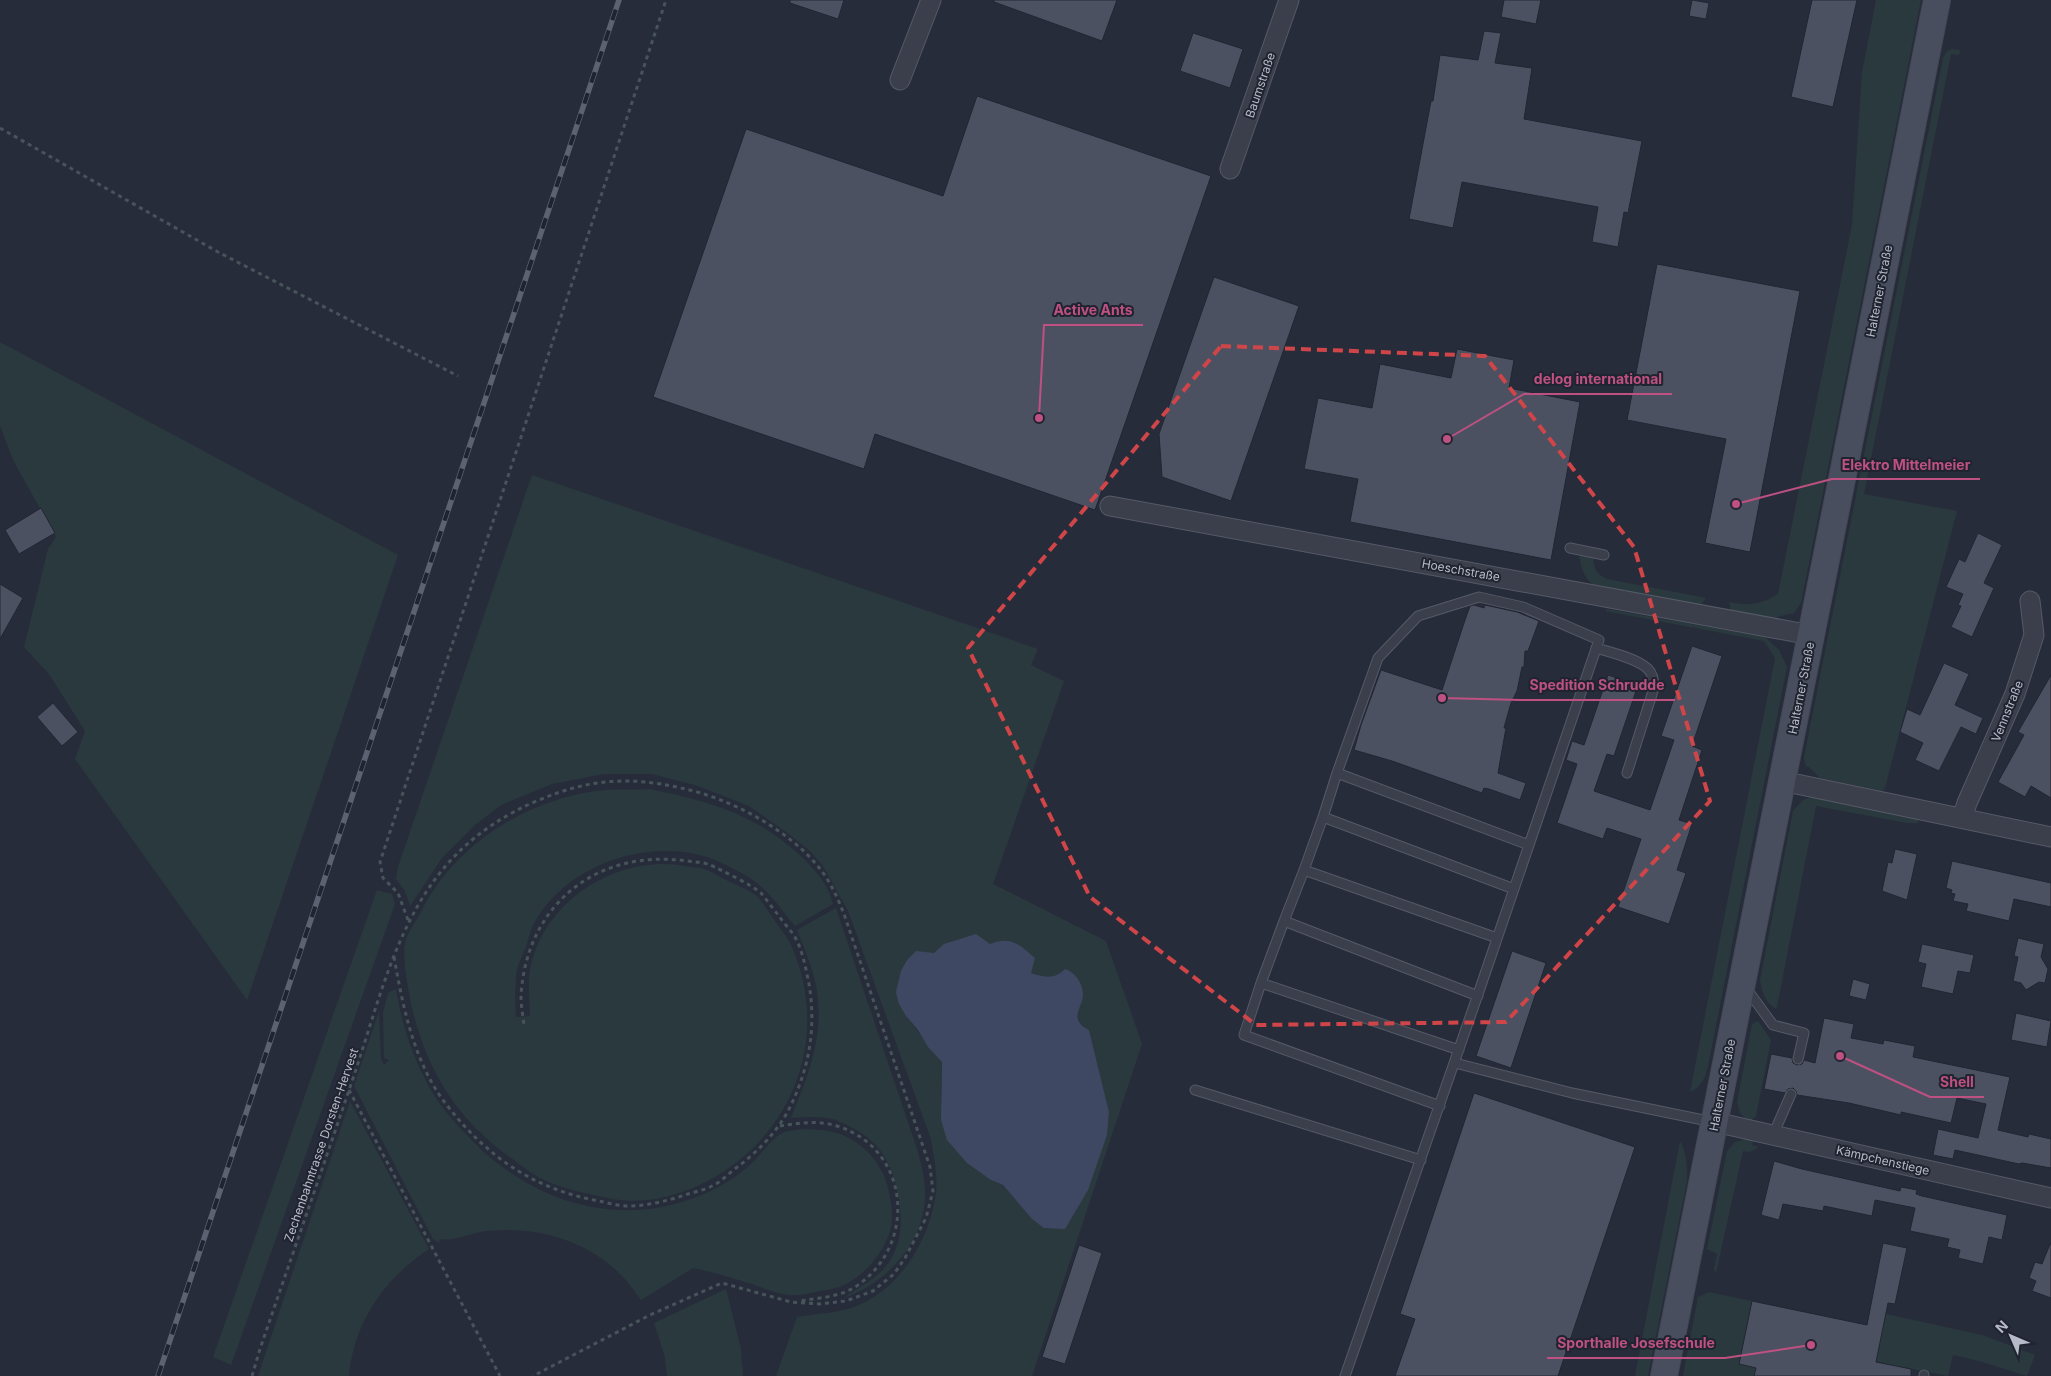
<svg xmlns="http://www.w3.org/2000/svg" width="2051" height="1376" font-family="Inter,sans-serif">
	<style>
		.green { fill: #2a393d; fill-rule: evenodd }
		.water { fill: #3f4862 }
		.building { fill: #4c5162; stroke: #222633 }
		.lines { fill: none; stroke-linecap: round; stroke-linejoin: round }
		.lane-casing { stroke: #565a67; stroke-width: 11 }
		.street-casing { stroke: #565a67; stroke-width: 21 }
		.secondary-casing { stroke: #444855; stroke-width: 28 }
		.path { stroke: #475459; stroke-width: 3; stroke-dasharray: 4 4; stroke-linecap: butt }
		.lane { stroke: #3b3f4c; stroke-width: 9 }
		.street { stroke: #3b3f4c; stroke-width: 19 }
		.secondary { stroke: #494e5e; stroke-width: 26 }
		.rail-casing { stroke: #5d6272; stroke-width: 5.5 }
		.rail { stroke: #202431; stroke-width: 4; stroke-dasharray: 11; stroke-linecap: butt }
		.marked { fill: none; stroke: #d04548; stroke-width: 4; stroke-dasharray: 10 6; stroke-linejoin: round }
		.labels { text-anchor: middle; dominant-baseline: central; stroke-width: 4; stroke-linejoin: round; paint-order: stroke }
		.street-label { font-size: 12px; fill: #b7bac7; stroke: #202431 }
		.leader { fill: none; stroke: #be5181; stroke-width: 2 }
		.callout-dot { fill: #be5181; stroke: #202431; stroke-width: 2 }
		.callout-label { font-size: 14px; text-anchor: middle; font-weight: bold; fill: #be5181; stroke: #202431; stroke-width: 4; stroke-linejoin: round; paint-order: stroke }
	</style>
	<rect width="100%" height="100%" fill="#272c3b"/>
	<!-- green -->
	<path class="green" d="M1876 0H1921L1801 603 1794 613 1773 618 1731 612 1729 602C1748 606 1761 605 1778 594L1852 225 1862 72Z
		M1952 49 1960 50 1959 55 1951 54 1864 494 1957 511 1885 788 1882 791 1820 778 1808 766 1806 767 1804 757 1943 58 1947 51Z
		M0 342 398 555 247 1000 75 759 85 731 49 674 24 647 48 549 56 537 14 462 0 426Z
		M532 475 1038 649 1031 665 1064 681 993 884 1106 941 1142 1044 1032 1376H776L797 1317C815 1314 837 1313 854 1307 898 1291 927 1244 935 1199 939 1180 934 1158 931 1139L848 911 823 866 809 850 786 832 749 806 698 786 652 774H604L552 784 501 805 475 825 442 858 410 906 405 891 396 879 398 867ZM990 944 1031 973 1048 978 1060 974C1066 983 1072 993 1076 1003 1082 1015 1071 1021 1089 1030L1109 1112 1107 1135 1032 1219 1003 1185 991 1180 941 1101 942 1062C928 1047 919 1031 906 1016L907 960 916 952 934 953Z
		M1579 556 1593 557C1594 569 1596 574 1607 579L1706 598 1700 606C1680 602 1604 593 1591 583 1583 576 1581 566 1579 556Z
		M1607 609 1765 637 1779 650 1787 667 1708 1066C1706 1077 1701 1087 1690 1092L1775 658 1764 641 1605 611Z
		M649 789C709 801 756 814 802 857 816 871 828 884 833 904L795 926C785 914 775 900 763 888 752 877 722 862 707 857 643 838 565 866 533 925 530 932 528 940 526 947 522 956 517 966 516 975 515 989 515 1004 516 1017L530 1016C530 1000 527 981 531 965 546 901 614 857 679 865 688 867 699 867 707 870 714 873 720 877 726 880 736 885 750 890 758 897 764 904 769 913 775 921 780 929 787 936 791 945 822 1014 808 1091 756 1145 721 1181 664 1208 613 1199 589 1194 566 1190 544 1180 533 1175 523 1167 514 1160 458 1121 428 1073 412 1008 409 993 402 958 405 944 407 933 416 921 421 912 454 844 531 796 606 790 620 789 635 790 649 789Z
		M1814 796 1919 818 1918 823H1907L1816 806 1777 1007 1775 1008C1766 1004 1761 990 1760 980L1793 811 1803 800Z
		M377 890 392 894 395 904 231 1365 213 1357Z
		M836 908 915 1143C920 1158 924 1173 925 1188 928 1239 889 1282 844 1298 861 1285 880 1278 891 1259 902 1240 902 1220 899 1200 893 1164 881 1141 847 1125 842 1123 837 1120 833 1119 819 1116 804 1117 791 1118 809 1073 825 1035 816 985 812 966 804 948 797 930Z
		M396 989C402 1025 413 1059 431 1090 439 1105 452 1119 463 1131 521 1196 606 1229 691 1199 712 1192 735 1179 751 1164 760 1156 772 1138 781 1134 795 1126 831 1129 845 1136 868 1147 885 1168 889 1193 892 1206 894 1221 889 1234 881 1257 861 1279 839 1287 833 1289 826 1290 820 1291 813 1292 805 1295 797 1295 782 1296 766 1289 752 1284 732 1278 713 1272 693 1268L641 1300C635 1292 629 1283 622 1276 587 1240 537 1226 488 1231 472 1232 455 1242 440 1239L439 1243 433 1239 354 1086 379 1011 381 1059 384 1065 389 1060 384 1058 383 1013 388 993Z
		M1758 1021 1771 1040 1756 1116 1749 1122 1740 1113 1737 1102 1752 1024Z
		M350 1101 429 1249C384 1279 354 1322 349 1376H258Z
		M1746 1139H1754L1752 1145 1759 1147 1750 1152 1743 1151 1716 1273 1714 1270 1717 1254 1707 1249 1727 1151 1735 1142Z
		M1680 1141C1687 1153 1687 1168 1687 1181L1648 1376H1635Z
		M726 1289 741 1349 743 1376H667L665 1357 654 1323Z
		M1709 1292 1752 1301 1739 1364 1756 1368 1754 1376H1683L1698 1297Z
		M1886 1314 1982 1335 2035 1355 2027 1376 1979 1361 1953 1355 1948 1376 1898 1366 1896 1376 1888 1364 1876 1361Z"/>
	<!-- water -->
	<path class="water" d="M976 934 990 944C1011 936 1019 944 1035 958L1031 973C1044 977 1054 980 1065 969 1077 973 1086 988 1082 1001 1077 1014 1073 1022 1089 1030L1109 1112 1107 1135 1088 1190 1065 1229 1044 1228 1032 1219 1003 1185 991 1180 967 1163 947 1140 941 1120 942 1062 928 1047 918 1030 906 1016 899 1004 896 992 901 971 907 960 916 951 934 953 944 944Z"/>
	<!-- building -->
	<path class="building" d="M790 0H844L838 19 790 3Z
		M994 0H1117L1102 41 994 2Z
		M1504 0H1541L1536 24 1501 17Z
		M1692 0 1709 3 1706 19 1689 16Z
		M1812 0H1857L1833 107 1791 97Z
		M1484 31 1501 33 1495 63 1532 68 1524 119 1642 141 1628 213 1624 212 1618 247 1592 242 1598 207 1462 182 1453 228 1409 219 1431 101H1433L1440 55 1478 60Z
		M1193 33 1243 49 1230 88 1180 71Z
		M977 96 1211 176 1095 510 875 434 864 469 653 397 746 129 943 196Z
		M1657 264 1800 291 1750 552 1705 543 1726 439 1627 420Z
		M1214 277 1299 306 1231 501 1162 477 1159 434Z
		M1457 349 1514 360 1509 388 1580 402 1551 560 1350 522 1358 479 1304 469 1318 398 1372 408 1380 364 1451 378Z
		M41 508 55 533 19 554 5 530Z
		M1978 533 2002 545 1984 583 1994 588 1972 637 1951 627 1961 606 1958 605 1963 594 1946 587 1959 559 1965 562Z
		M0 584 23 598 0 639Z
		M1474 605 1484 608 1485 605 1517 612 1539 621 1528 651H1525L1524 667H1522L1517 691 1511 703 1504 728H1506L1498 773 1526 783 1520 800 1489 789 1484 788 1482 793 1392 761 1354 750 1361 725 1381 670 1442 690 1465 620 1470 606Z
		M1692 646 1722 656 1692 746 1702 750 1679 820 1692 824 1677 870 1686 873 1669 924 1618 907 1641 839 1607 828 1603 839 1557 823 1577 764 1566 760 1572 741 1584 745 1608 675 1638 685 1614 756 1607 754 1594 791 1650 810 1674 740 1661 736Z
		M1944 663 1969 674 1955 705 1983 718 1976 734 1961 727 1939 771 1915 760 1923 743 1900 732 1907 709 1920 715Z
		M2051 675V798L2031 786 2025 797 1998 782 2024 735 2018 732Z
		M53 703 78 732 62 746 37 717Z
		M1895 849 1917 854 1907 900 1882 891 1888 862 1892 863Z
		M1952 861 2051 883V907L2014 899 2009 921 1966 911 1968 904 1953 901 1955 894 1951 893 1952 890 1946 888Z
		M2018 938 2044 944 2041 957 2048 969 2045 983 2039 982 2026 990 2021 983 2013 981 2018 957 2014 956Z
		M1922 944 1974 955 1970 973 1958 971 1953 994 1921 987 1926 964 1918 962Z
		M1512 951 1546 963 1511 1068 1476 1056Z
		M1853 979 1870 984 1866 1000 1849 996Z
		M2016 1013 2051 1021 2047 1047 2011 1040Z
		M1824 1018 1854 1024 1851 1038 1883 1044 1884 1040 1915 1046 1913 1057 2010 1077 1998 1130 2028 1137 2029 1134 2051 1139V1168L2022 1163 2019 1164 1955 1150 1953 1159 1933 1155 1938 1129 1978 1138 1986 1104 1957 1098 1951 1123 1901 1112V1115L1849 1103 1797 1095 1796 1091 1793 1088 1788 1089 1785 1093 1764 1089 1771 1054 1792 1058 1793 1063 1797 1065 1802 1064 1804 1060 1815 1063Z
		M1474 1093 1635 1147 1558 1376H1395L1415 1319 1400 1314Z
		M1774 1161 1802 1169 1900 1191 1901 1187 1917 1190 1916 1194 1922 1196 2007 1215 2002 1240 1989 1237 1983 1264 1958 1258 1960 1250 1947 1247 1949 1239 1910 1231 1915 1208 1875 1200 1872 1216 1824 1206 1823 1211 1783 1204 1779 1220 1761 1215Z
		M1883 1243 1907 1248 1895 1304 1888 1303 1876 1362 1911 1369V1376H1754L1756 1368 1739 1364 1752 1301 1867 1325Z
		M2050 1244H2051V1298L2032 1291 2036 1281 2029 1278 2035 1262 2042 1264Z
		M1079 1245 1102 1253 1065 1364 1042 1357Z"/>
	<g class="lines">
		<defs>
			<path id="lane" d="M1570 548 1604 555
				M1596 648C1611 652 1638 659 1648 669 1653 674 1654 681 1654 688L1627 773
				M1337 773 1323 817 1514 889
				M1323 817 1304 870 1497 938
				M1304 870 1284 921 1478 996
				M1284 921 1261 983 1459 1050
				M1261 983 1244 1035 1440 1106
				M1746 988 1773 1025 1804 1033 1798 1059
				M1455 1063 1572 1093 1713 1122
				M1195 1090 1421 1160
				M1773 1135 1791 1094
				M1345 1376C1431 1131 1516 886 1599 640L1523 607 1479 597 1418 616 1378 658 1337 773 1529 845
				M1924 1376V1375"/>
			<path id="street" d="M900 80 931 0
				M1230 169 1289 0
				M1110 506 1811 635
				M1782 781 2051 837
				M1962 818 1967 803 2015 694 2034 635 2030 601
				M1715 1122 2051 1198"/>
			<path id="secondary" d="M1664 1376 1937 0"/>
		</defs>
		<!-- lane casing -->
		<use href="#lane" class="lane-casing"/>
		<!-- street casing -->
		<use href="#street" class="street-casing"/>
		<!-- secondary casing -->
		<use href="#secondary" class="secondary-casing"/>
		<!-- path -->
		<path class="path" d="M0 128 218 252 458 376
			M408 920 398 893 383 878 380 862 666 0
			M394 957C403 1007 414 1063 446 1104 486 1156 533 1189 599 1201 608 1203 618 1206 628 1206 647 1206 667 1201 685 1195 694 1192 704 1190 712 1186 721 1182 728 1174 736 1168 759 1151 780 1129 792 1103 810 1064 816 1026 809 984 806 970 803 952 796 939 792 931 784 924 779 916 773 909 767 900 761 893 752 885 721 870 710 865 703 862 695 862 687 861 597 848 526 905 521 996 521 1006 523 1016 524 1025
			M349 1090 500 1376
			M780 1126C799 1123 818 1120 837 1126 911 1149 918 1246 855 1287 839 1297 818 1298 800 1301
			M252 1376 260 1349C289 1264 319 1179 348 1093 391 970 405 856 539 800 589 779 629 776 681 788 730 798 790 830 821 870 831 883 838 899 844 914L930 1167 933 1191 926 1218 905 1258 894 1274 873 1291 846 1301 819 1304 791 1302 722 1283 650 1315 533 1376"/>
		<!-- lane -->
		<use href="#lane" class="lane"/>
		<!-- street -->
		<use href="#street" class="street"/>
		<!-- secondary -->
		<use href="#secondary" class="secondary"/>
		<defs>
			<path id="rail" d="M158 1376 619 0"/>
		</defs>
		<!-- rail casing -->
		<use href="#rail" class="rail-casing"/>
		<!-- rail -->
		<use href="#rail" class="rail"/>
	</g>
	<!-- marked area -->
	<path class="marked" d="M1221 346 1485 356 1634 547 1710 801 1506 1022 1256 1025 1090 897 968 648Z"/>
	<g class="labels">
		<!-- street labels -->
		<g class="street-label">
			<text transform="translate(1260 85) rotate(-71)">Baumstraße</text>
			<text transform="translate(1879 291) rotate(-79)">Halterner Straße</text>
			<text transform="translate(1461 570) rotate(10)">Hoeschstraße</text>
			<text transform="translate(1801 688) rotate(-79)">Halterner Straße</text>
			<text transform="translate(2007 711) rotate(-68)">Vennstraße</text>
			<text transform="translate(1722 1085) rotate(-79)">Halterner Straße</text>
			<text transform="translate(321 1145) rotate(-71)">Zechenbahntrasse Dorsten-Hervest</text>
			<text transform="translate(1883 1160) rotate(13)">Kämpchenstiege</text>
		</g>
	</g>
	<!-- callouts -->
	<path class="leader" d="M1039 418L1044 325H1143M1447 439L1524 394H1672M1736 504L1832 479H1980M1442 698L1520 700H1675M1840 1056L1930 1097H1984M1811 1345L1725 1358H1547"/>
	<g class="callout-dot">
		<circle cx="1039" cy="418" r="5"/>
		<circle cx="1447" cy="439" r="5"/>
		<circle cx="1736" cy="504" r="5"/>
		<circle cx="1442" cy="698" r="5"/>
		<circle cx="1840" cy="1056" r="5"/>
		<circle cx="1811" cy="1345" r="5"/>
	</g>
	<g class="callout-label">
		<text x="1093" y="315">Active Ants</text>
		<text x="1598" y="384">delog international</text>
		<text x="1906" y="470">Elektro Mittelmeier</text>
		<text x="1597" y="690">Spedition Schrudde</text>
		<text x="1957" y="1087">Shell</text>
		<text x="1636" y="1348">Sporthalle Josefschule</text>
	</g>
	<!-- north arrow -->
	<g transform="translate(2011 1336) rotate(315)" stroke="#202431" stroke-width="4" paint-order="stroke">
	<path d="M0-4L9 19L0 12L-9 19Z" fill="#b7bac7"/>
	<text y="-8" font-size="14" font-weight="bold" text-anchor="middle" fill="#b7bac7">N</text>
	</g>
</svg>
